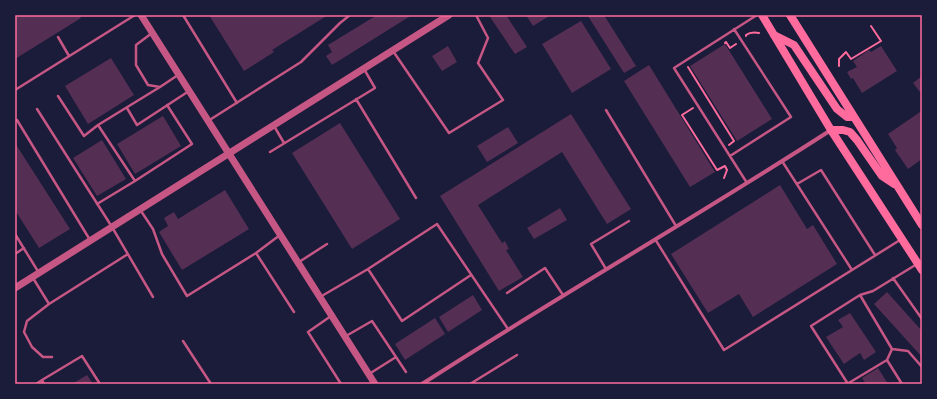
<svg xmlns="http://www.w3.org/2000/svg" width="937" height="399" font-family="Rubik,sans-serif">
	<style>
		.building { fill: #542f53 }
		.lines { fill: none; stroke-linecap: round; stroke-linejoin: round }
		.path { stroke: #ff6b9d; stroke-width: 2 }
		.service { stroke: #c65784; stroke-width: 2.5 }
		.minor { stroke: #c65784; stroke-width: 4 }
		.tertiary { stroke: #c65784; stroke-width: 7 }
		.primary { stroke: #ff6b9d; stroke-width: 8 }
		.neatline { fill: none; stroke: #ff6b9d; stroke-width: 1.5 }
	</style>
	<rect width="100%" height="100%" fill="#1b1b3a"/>
	<!-- building -->
	<path class="building" d="M15 15H79L81 18 15 59Z
		M209 15H328L272 50 274 52 244 71Z
		M377 15H412L332 65 326 56 332 52 328 45Z
		M492 15H506L527 47 515 54 490 17Z
		M526 15H551L533 26Z
		M589 15H604L636 66 624 73 588 16Z
		M581 21 611 69 572 93 542 44Z
		M725 44 772 119 737 141 690 66Z
		M448 46 457 62 442 71 432 56Z
		M881 46 897 71 862 93 853 78 851 79 847 72 857 67 853 61 869 50 871 52Z
		M111 58 134 95 88 124 65 86Z
		M649 65 715 172 690 187 624 81Z
		M922 76V91L920 92 913 83Z
		M920 112 922 115V159L908 169 895 150 897 148 888 134Z
		M571 114 631 209 607 224 562 152 478 205 502 243 505 241 509 249 506 250 523 277 499 291 440 196Z
		M163 116 181 146 135 174 117 144Z
		M340 123 400 219 352 249 292 153Z
		M508 127 518 143 487 162 477 146Z
		M102 140 126 179 97 196 73 158Z
		M15 143 70 229 39 248 15 210Z
		M780 185 807 229 813 225 837 264 753 317 739 294 708 313 671 254Z
		M225 190 249 229 182 270 159 232 168 226 164 218 174 212 178 219Z
		M560 208 567 220 534 239 527 228Z
		M887 292 922 331V357L874 304Z
		M473 295 482 310 448 332 439 317Z
		M850 313 876 352 864 360 860 353 844 364 826 337 843 327 838 320Z
		M435 318 445 334 405 360 395 344Z
		M878 368 888 384H866L862 378Z
		M87 375 93 384H72Z"/>
	<g class="lines">
		<!-- path -->
		<path class="path" d="M746 36V35C750 32 754 32 759 33
			M725 43 726 42 730 48 736 44
			M839 66V59L846 52 851 59 881 41 871 26
			M688 67 734 141 729 145
			M693 108 682 115 717 170 725 166 727 170 724 178"/>
		<!-- service -->
		<path class="service" d="M183 15 237 103
			M152 33 136 45V65L148 85 160 87 178 75
			M58 37 69 56
			M393 51 449 133 503 100 478 63 488 38 476 15
			M15 90 135 15
			M58 96 84 136 98 125
			M356 99 416 198
			M127 108 137 125 189 91
			M37 109 112 227 153 297
			M606 110 676 226
			M15 121 17 120 90 240
			M208 121 301 62 340 23 350 15
			M274 126 284 143
			M270 152 375 88 364 69
			M730 156 791 117 734 29
			M782 161 852 270
			M135 181 192 144 167 105
			M747 183 674 68 757 15
			M797 184 821 170 875 255
			M97 204 135 181 98 125 160 87
			M141 211 153 229 162 254 187 296 256 253
			M15 234 39 273
			M280 235 256 253 294 312
			M655 239 724 350 900 240
			M15 254 24 248
			M299 262 327 244
			M368 269 402 321 471 275
			M606 269 591 244 629 221
			M33 278 49 304 128 254
			M893 278 922 319
			M507 293 545 268 563 295
			M860 295 873 291 917 264
			M320 297 368 269 437 224 508 329
			M49 304 27 321 24 332 32 347 43 357H52
			M331 316 308 332 341 384
			M346 336 372 321 396 357 369 374
			M183 341 211 384
			M892 349 908 351 922 367
			M396 357 406 372
			M36 384 42 380
			M44 384 42 380 82 356 100 384
			M470 384 517 355
			M847 384 887 360
			M848 384 811 326 860 295 892 349 887 360 902 384"/>
		<!-- minor -->
		<path class="minor" d="M422 384C557 297 696 217 831 130"/>
		<!-- tertiary -->
		<path class="tertiary" d="M141 15 375 384
			M15 288 449 15"/>
		<!-- primary -->
		<path class="primary" d="M762 15 831 130 922 270
			M790 15 922 225
			M774 35 794 45 837 109 847 117H854
			M831 130H843L850 132 857 140 882 176 894 184"/>
	</g>
	<!-- border -->
	<rect width="937" height="399" fill="none" stroke="#1b1b3a" stroke-width="32"/>
	<rect x="16" y="16" width="905" height="367" class="neatline"/>
</svg>
